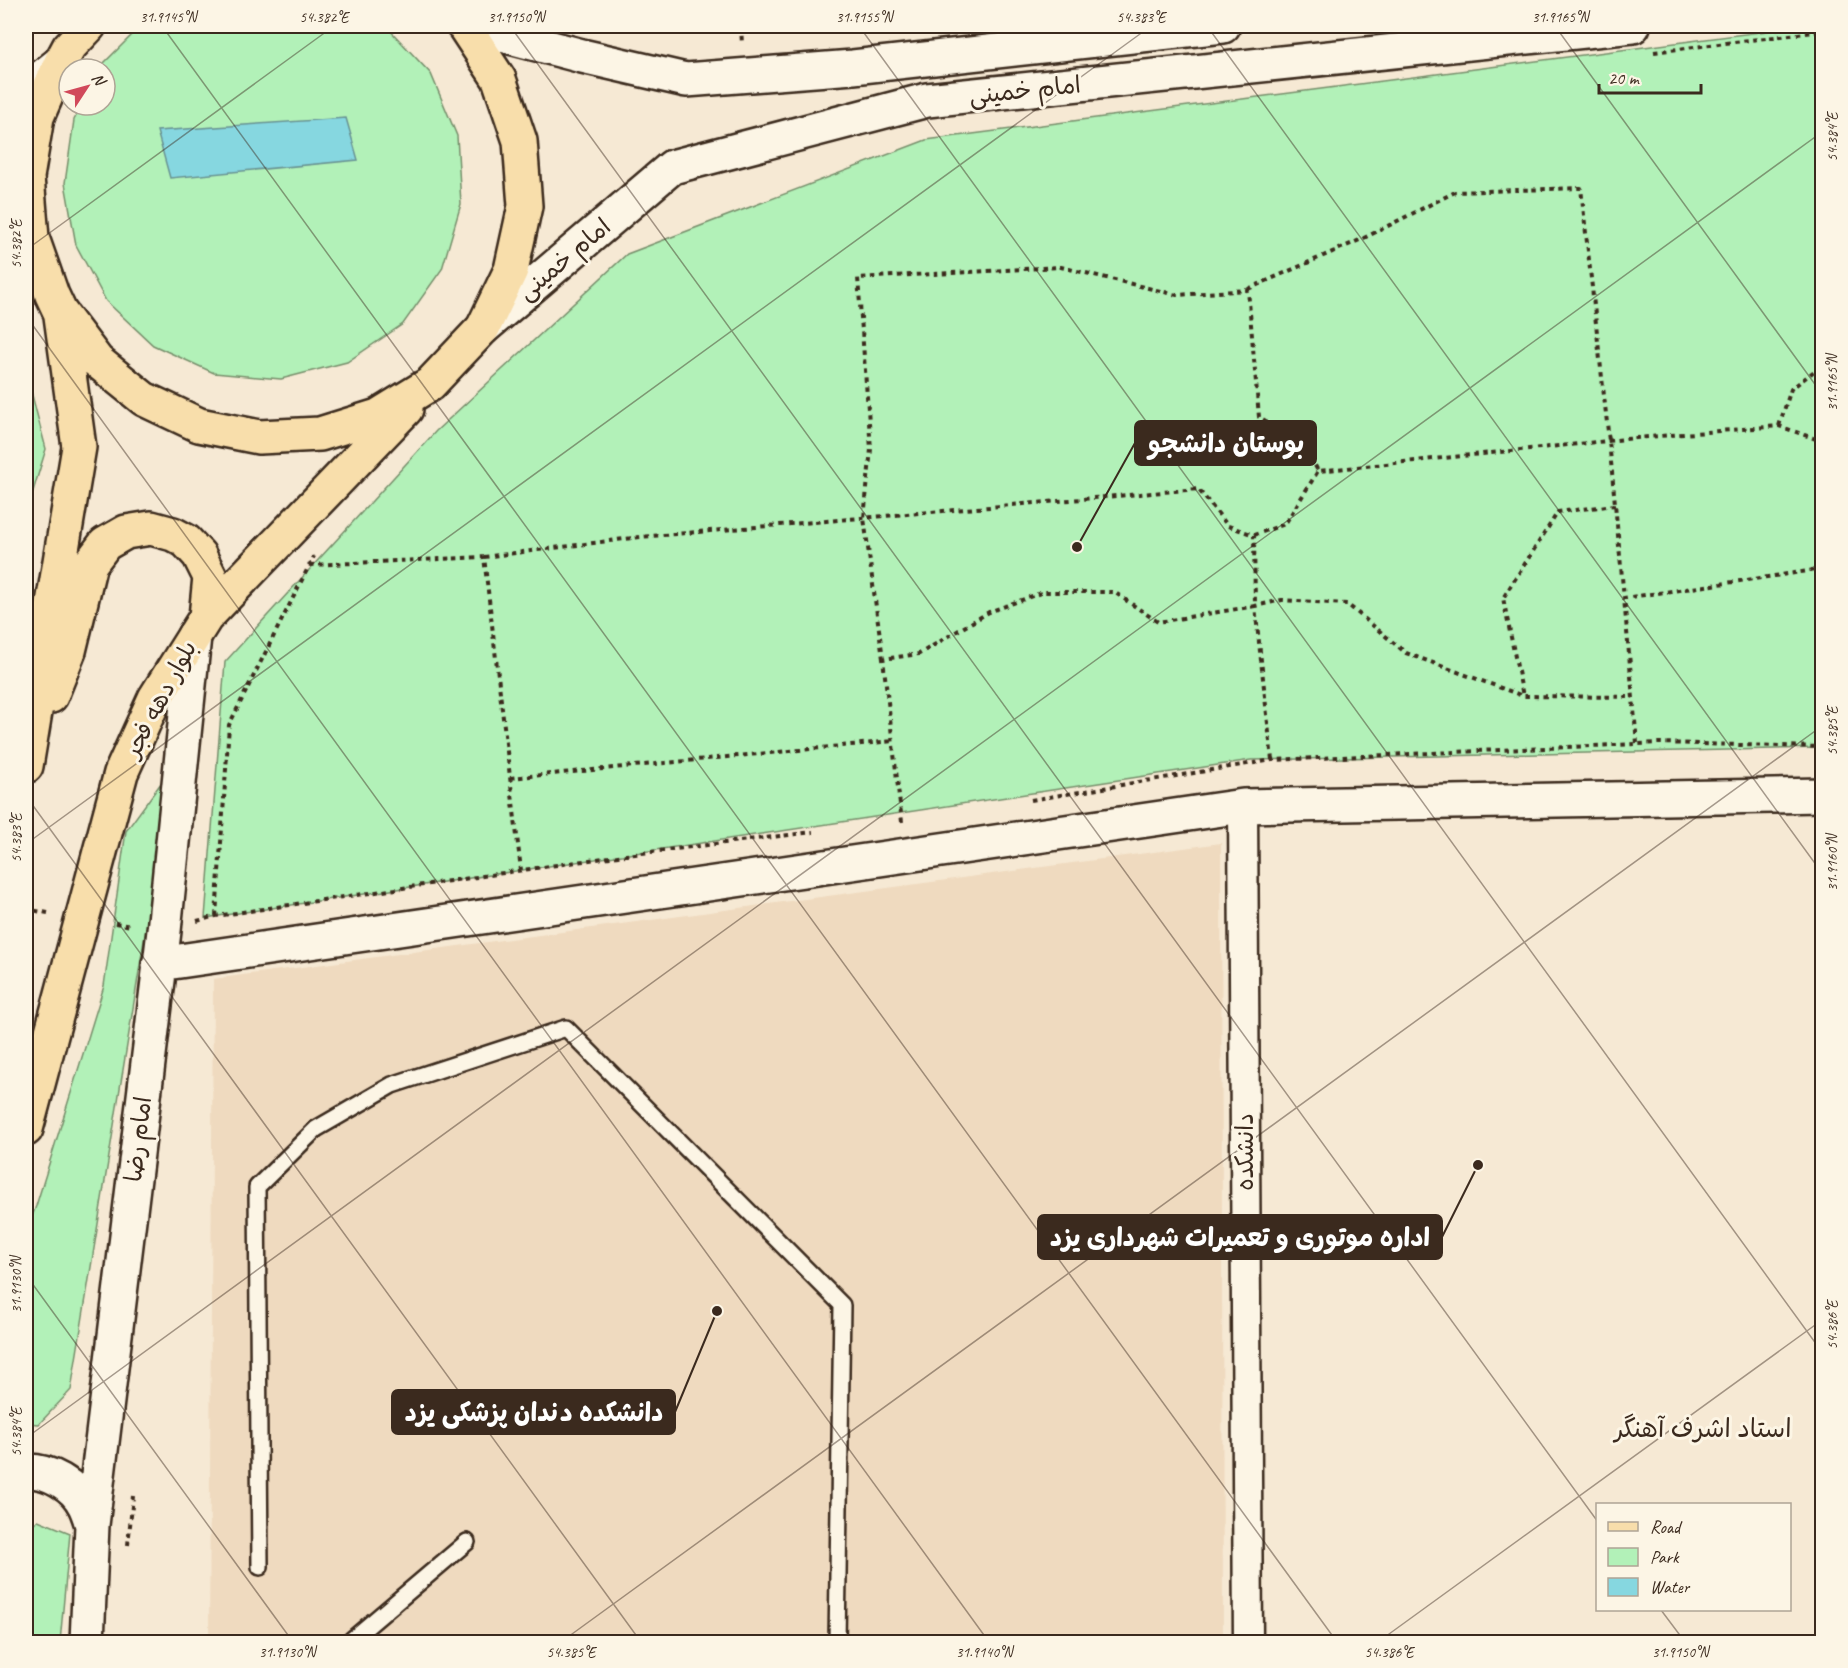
<svg xmlns="http://www.w3.org/2000/svg" width="1848" height="1668" font-family="Caveat,'Playpen Sans Arabic',sans-serif">
	<style>
		.built { fill: #efdabf }
		.green { fill: #b2f1b8; stroke: #768e6b; stroke-width: 1.5 }
		.water { fill: #86d7e0; stroke: #689292; stroke-width: 1.5 }
		.lines { fill: none; stroke-linecap: round; stroke-linejoin: round }
		.lane-casing { stroke: #3b2a1e; stroke-width: 20 }
		.street-casing { stroke: #3b2a1e; stroke-width: 33 }
		.secondary-casing { stroke: #3b2a1e; stroke-width: 38 }
		.primary-casing { stroke: #3b2a1e; stroke-width: 38 }
		.path { stroke: #3b2a1e; stroke-width: 4; stroke-dasharray: 4.5 4.5; stroke-linecap: butt }
		.lane { stroke: #fcf5e5; stroke-width: 15 }
		.street { stroke: #fcf5e5; stroke-width: 28 }
		.secondary { stroke: #fcf5e5; stroke-width: 33 }
		.primary { stroke: #f8deab; stroke-width: 33 }
		.ticks { fill: none; stroke: #3b2a1e; stroke-width: 1.5; stroke-opacity: 0.45 }
		.labels { text-anchor: middle; dominant-baseline: central; stroke-width: 6; stroke-linejoin: round; paint-order: stroke }
		.street-label { font-size: 24px; fill: #3b2a1e; stroke: #fcf5e5 }
		.neighbourhood-label { font-size: 26px; fill: #3b2a1e; stroke: #fcf5e5 }
		.leader { fill: none; stroke: #3b2a1e; stroke-width: 2 }
		.callout-dot { fill: #3b2a1e; stroke: #fcf5e5; stroke-width: 2 }
		.callout { fill: #3b2a1e; stroke: #3b2a1e; stroke-width: 2 }
		.callout-label { font-size: 26px; text-anchor: middle; font-weight: bold; fill: #fff }
		.neatline { fill: none; stroke: #3b2a1e; stroke-width: 2 }
		.ticks-label { font-size: 15px; text-anchor: middle; fill: #3b2a1e }
	</style>
	<rect width="100%" height="100%" fill="#f6e9d4"/>
	<filter id="ink" filterUnits="userSpaceOnUse"><feTurbulence type="fractalNoise" baseFrequency=".0167" numOctaves="2"/><feDisplacementMap in="SourceGraphic" scale="12" xChannelSelector="R" yChannelSelector="G"/><feConvolveMatrix kernelMatrix="1 2 1 2 8 2 1 2 1" color-interpolation-filters="sRGB"/></filter>
	<g filter="url(#ink)">
		<!-- built -->
		<path class="built" d="M1221 843 1223 1642H209L213 979Z"/>
		<!-- green -->
		<path class="green" d="M141 26H386L431 74 457 136 461 204 442 269 403 324 347 362 281 379 214 373 153 345 106 301 76 245 65 183 74 120 82 105H105V69H100L103 64Z
			M1807 26H1822V748L1251 760 205 918 225 662 436 431 627 254 926 140Z
			M26 372 46 449 26 514Z
			M172 768 71 1390 39 1424 26 1423V1232L36 1206 104 986 126 831Z
			M38 1520 70 1533 60 1642H26V1529Z"/>
		<!-- water -->
		<path class="water" d="M346 118 358 160 170 178 157 131Z"/>
		<g class="lines">
			<defs>
				<path id="lane" d="M260 1567 257 1187 316 1129 392 1085 566 1028 842 1305 837 1642
					M349 1642 467 1542"/>
				<path id="street" d="M1243 806 1248 1642"/>
				<path id="secondary" d="M468 26 582 56 686 80 853 67 1223 26
					M26 90 61 62
					M483 328 672 167 927 100 1633 26
					M159 964 1243 806 1822 795
					M26 1471C49 1470 75 1485 85 1506 88 1512 90 1519 92 1525
					M87 1642 92 1525 164 931 194 636"/>
				<path id="primary" d="M89 26 69 47 61 62 37 117 27 177 32 238 52 295 60 312 97 361 144 399 199 425 259 437 320 434 378 416 430 384 483 328 511 270 525 206 520 141 499 79 464 26
					M51 696 69 651 90 564 105 544 126 532 151 528 173 534 186 541 199 555 210 577 206 617
					M26 766 79 447 61 316
					M26 1129 121 773 155 698 206 617 406 409"/>
			</defs>
			<!-- lane casing -->
			<use href="#lane" class="lane-casing"/>
			<!-- street casing -->
			<use href="#street" class="street-casing"/>
			<!-- secondary casing -->
			<use href="#secondary" class="secondary-casing"/>
			<!-- primary casing -->
			<use href="#primary" class="primary-casing"/>
			<!-- path -->
			<path class="path" d="M654 26 741 27
				M741 27 742 44
				M1654 52 1822 31
				M1248 289 1362 239 1455 192 1581 188 1609 441 1624 598
				M1779 426 1791 389 1822 365
				M1615 505 1558 512 1503 598 1523 696 1633 697
				M484 557 640 537 1198 489 1228 526 1254 535 1285 524 1318 471 1636 438 1779 426 1822 441
				M310 565 484 557 521 870
				M883 659 864 518 871 449 858 278 1061 267 1177 295 1248 290 1259 417 1303 443 1318 471
				M1637 743 1624 598 1822 569
				M1272 760 1255 606 1282 600 1347 604 1406 653 1523 696
				M510 778 893 741
				M1031 800 1272 760 1660 743 1822 747
				M902 822 883 659 919 654 989 612 1043 592H1114L1158 622 1255 606 1254 535
				M26 909 48 913
				M216 916 229 725 314 556
				M197 921 216 916 610 857 813 832
				M115 923 131 926
				M128 1545 133 1496"/>
			<!-- lane -->
			<use href="#lane" class="lane"/>
			<!-- street -->
			<use href="#street" class="street"/>
			<!-- secondary -->
			<use href="#secondary" class="secondary"/>
			<!-- primary -->
			<use href="#primary" class="primary"/>
		</g>
	</g>
	<!-- ticks -->
	<path class="ticks" d="M162 26 1337 1642M510 26 1598 1522M859 26 1822 1352M1207 26 1822 873M1555 26 1822 394M26 250 334 26M26 316 989 1642M26 796 641 1642M26 844 1151 26M26 1275 293 1642M26 1438 1822 132M1661 1610 1685 1642M561 1642 1822 726M1378 1642 1822 1320"/>
	<g class="labels">
		<!-- street labels -->
		<g class="street-label">
			<text transform="translate(1025 90) rotate(-6)">امام خمینی</text>
			<text transform="translate(564 259) rotate(-40)">امام خمینی</text>
			<text transform="translate(160 699) rotate(-62)">بلوار دهه فجر</text>
			<text transform="translate(138 1139) rotate(-83)">امام رضا</text>
			<text transform="translate(1245 1152) rotate(-90)">دانشکده</text>
		</g>
		<!-- neighbourhood labels -->
		<g class="neighbourhood-label">
			<text x="1703" y="1428">استاد اشرف آهنگر</text>
		</g>
	</g>
	<!-- callouts -->
	<path class="leader" d="M1077 547L1135 443M1478 1165L1442 1237M717 1311L675 1412"/>
	<g class="callout-dot">
		<circle cx="1077" cy="547" r="6"/>
		<circle cx="1478" cy="1165" r="6"/>
		<circle cx="717" cy="1311" r="6"/>
	</g>
	<g class="callout">
		<rect x="1135" y="421" width="181" height="44" rx="6"/>
		<rect x="1038" y="1215" width="404" height="44" rx="6"/>
		<rect x="392" y="1390" width="283" height="44" rx="6"/>
	</g>
	<g class="callout-label">
		<text x="1226" y="452">بوستان دانشجو</text>
		<text x="1240" y="1246">اداره موتوری و تعمیرات شهرداری یزد</text>
		<text x="534" y="1421">دانشکده دندان پزشکی یزد</text>
	</g>
	<!-- margin -->
	<rect width="1848" height="1668" fill="none" stroke="#fcf5e5" stroke-width="66"/>
	<!-- legend -->
	<rect x="1596" y="1503" width="195" height="108" fill="#fcf5e5" stroke="#afa495" stroke-width="1.5"/>
	<rect x="1608" y="1522" width="30" height="9" fill="#f8deab" stroke="#afa495" stroke-width="1.5"/>
	<text x="1650" y="1533" font-size="18" fill="#3b2a1e">Road</text>
	<rect x="1608" y="1548" width="30" height="18" fill="#b2f1b8" stroke="#afa495" stroke-width="1.5"/>
	<text x="1650" y="1563" font-size="18" fill="#3b2a1e">Park</text>
	<rect x="1608" y="1578" width="30" height="18" fill="#86d7e0" stroke="#afa495" stroke-width="1.5"/>
	<text x="1650" y="1593" font-size="18" fill="#3b2a1e">Water</text>
	<!-- north arrow -->
	<g transform="translate(87 87) rotate(54)"><circle r="28" fill="#fcf5e5" stroke="#afa495" stroke-width="1.5"/>
	<path d="M0-4.5L10 22L0 15L-10 22Z" fill="#d1495b"/>
	<text y="-9" font-size="16" font-weight="bold" text-anchor="middle" fill="#3b2a1e">N</text>
	</g>
	<!-- scale -->
	<path d="M1599 84v9h102v-9" fill="none" stroke="#3b2a1e" stroke-width="3"/>
	<text x="1608" y="84" font-size="18" fill="#3b2a1e" stroke="#fcf5e5" stroke-width="4.5" paint-order="stroke">20 m</text>
	<rect x="33" y="33" width="1782" height="1602" class="neatline"/>
	<g class="ticks-label">
		<text x="168" y="22">31.9145°N</text>
		<text x="324" y="22">54.382°E</text>
		<text x="516" y="22">31.9150°N</text>
		<text x="864" y="22">31.9155°N</text>
		<text x="1141" y="22">54.383°E</text>
		<text x="1560" y="22">31.9165°N</text>
		<text transform="translate(1832 137) rotate(-90)" y="5">54.384°E</text>
		<text transform="translate(16 244) rotate(-90)" y="5">54.382°E</text>
		<text transform="translate(1832 383) rotate(-90)" y="5">31.9165°N</text>
		<text transform="translate(1832 731) rotate(-90)" y="5">54.385°E</text>
		<text transform="translate(16 838) rotate(-90)" y="5">54.383°E</text>
		<text transform="translate(1832 863) rotate(-90)" y="5">31.9160°N</text>
		<text transform="translate(16 1285) rotate(-90)" y="5">31.9130°N</text>
		<text transform="translate(1832 1325) rotate(-90)" y="5">54.386°E</text>
		<text transform="translate(16 1432) rotate(-90)" y="5">54.384°E</text>
		<text x="287" y="1657">31.9130°N</text>
		<text x="571" y="1657">54.385°E</text>
		<text x="984" y="1657">31.9140°N</text>
		<text x="1389" y="1657">54.386°E</text>
		<text x="1680" y="1657">31.9150°N</text>
	</g>
</svg>
